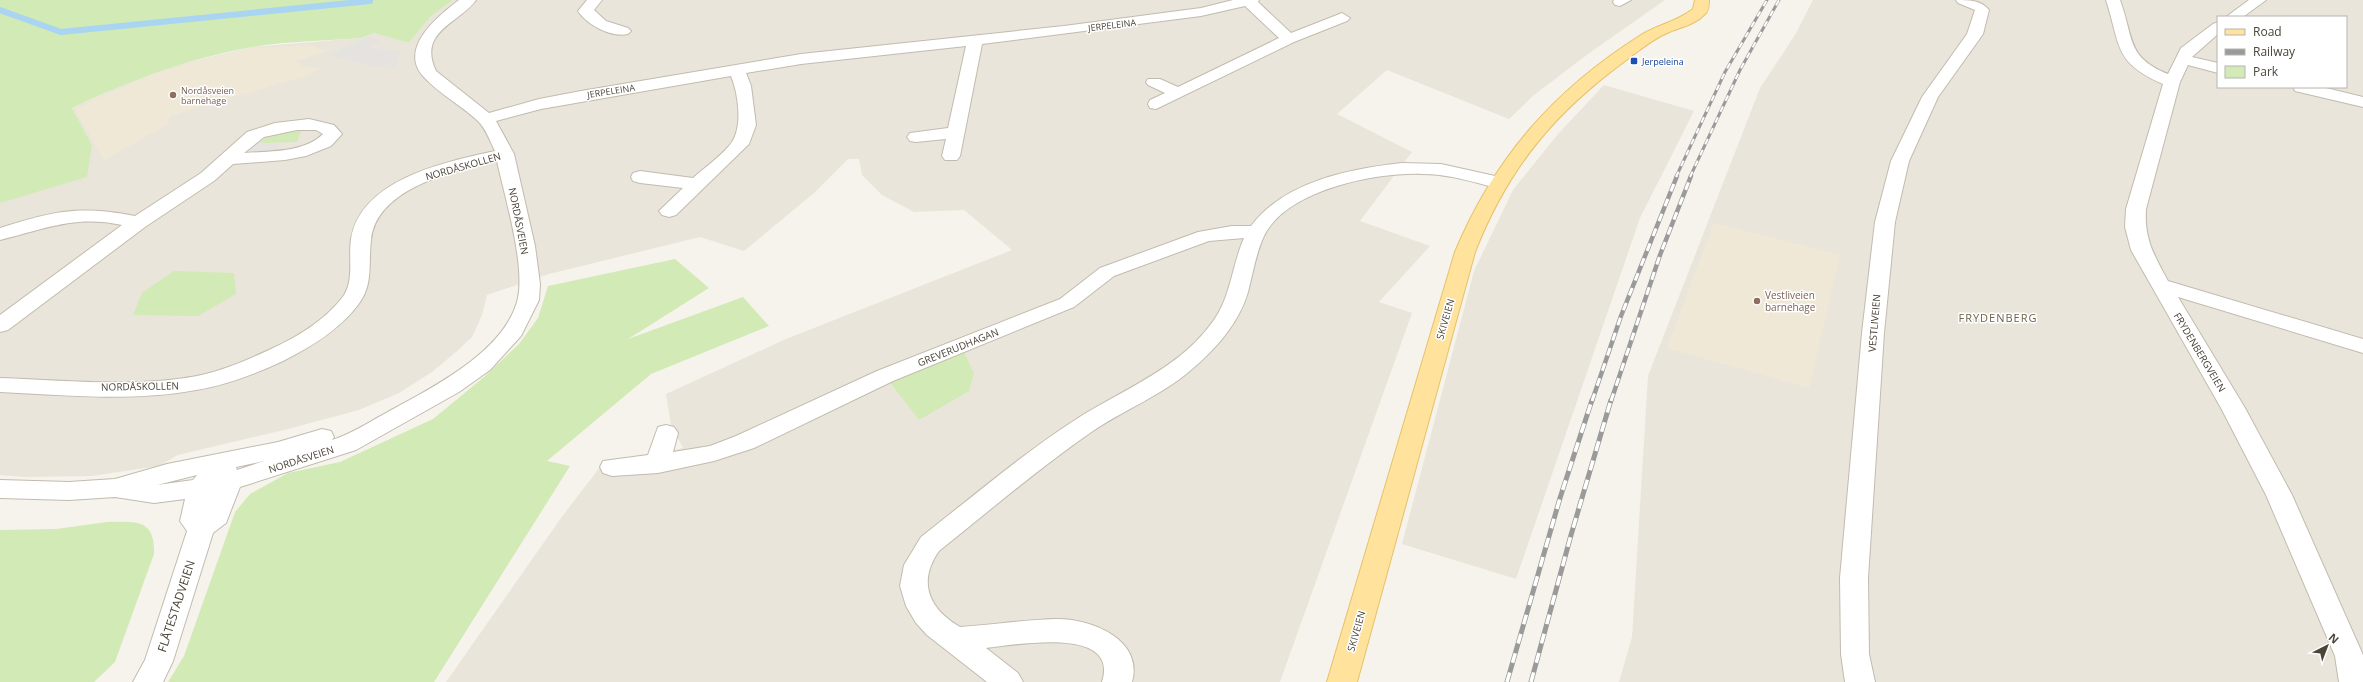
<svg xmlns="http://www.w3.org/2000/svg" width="2363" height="682" font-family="'Open Sans',sans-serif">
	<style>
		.residential { fill: #eae5da; fill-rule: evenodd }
		.education { fill: #efe8d6 }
		.green { fill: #d2eab5 }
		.parking { fill: #e5e3e0 }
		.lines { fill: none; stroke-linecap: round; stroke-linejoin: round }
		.stream { stroke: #a9d4f2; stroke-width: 6 }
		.minor-casing { stroke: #c2bbae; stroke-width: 2 }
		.major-casing { stroke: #e6c16a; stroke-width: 2 }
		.minor { fill: #fff; fill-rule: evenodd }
		.major { fill: #ffe39c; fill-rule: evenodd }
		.rail-far2-casing { stroke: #9a9a9a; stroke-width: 3 }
		.rail-far1-casing { stroke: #9a9a9a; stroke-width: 4.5 }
		.rail-casing { stroke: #9a9a9a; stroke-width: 5 }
		.rail-far2 { stroke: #fff; stroke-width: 2; stroke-dasharray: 6; stroke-linecap: butt }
		.rail-far1 { stroke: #fff; stroke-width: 3; stroke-dasharray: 8; stroke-linecap: butt }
		.rail { stroke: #fff; stroke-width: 3.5; stroke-dasharray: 10; stroke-linecap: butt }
		.transit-dot { fill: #1a4fb4; stroke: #fff; stroke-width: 1.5 }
		.education-dot { fill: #8d6e63; stroke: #fff; stroke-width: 1.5 }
		.labels { text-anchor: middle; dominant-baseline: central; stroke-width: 3; stroke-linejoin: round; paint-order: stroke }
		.far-street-label { font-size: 9px; fill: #4b4439; stroke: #fff }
		.far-transit-label { font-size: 9px; fill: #164399; stroke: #fff; text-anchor: start }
		.far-education-label { font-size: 9px; fill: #785e54; stroke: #fff; text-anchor: start }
		.street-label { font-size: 10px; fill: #4b4439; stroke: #fff }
		.education-label { font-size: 10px; fill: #785e54; stroke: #fff; text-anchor: start }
		.neighbourhood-label { font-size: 11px; letter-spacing: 1px; fill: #6e6250; stroke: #fff }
		.near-street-label { font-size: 12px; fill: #4b4439; stroke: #fff }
	</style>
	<rect width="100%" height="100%" fill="#f6f3ec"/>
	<!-- residential -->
	<path class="residential" d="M453 0H1665L1588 54 1534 95 1509 119 1387 70 1337 114 1412 152 1360 221 1430 246 1379 302 1412 313 1280 682H446L561 518 600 467 683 448 671 425 666 394 786 339 1012 250 964 210 914 212 882 195 862 175 859 159H848L814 193 744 251 700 237 549 274 487 295 482 315 472 337 456 352 432 372 399 393 359 410 288 429 178 455 159 466 92 476 24 477 0 475V203L15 197 92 145 72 108 133 81 185 63 252 47 361 38 374 33 409 43 431 16Z
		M1813 0H2363V682H1619L1632 637 1648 376 1760 88 1795 35ZM2218 17H2346V87H2218Z
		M1604 85 1694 111 1640 218 1516 579 1402 544 1474 271 1513 190 1558 134Z"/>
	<!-- education -->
	<path class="education" d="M310 45 327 51 296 61 303 67 321 68 312 74 170 116 168 124 104 160 75 109 135 81 188 63 251 48Z
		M1714 223 1840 255 1809 388 1667 348Z"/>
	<!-- green -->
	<path class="green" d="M0 0H453L431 16 409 43 374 33 361 38C325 41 288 41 252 47 189 58 129 81 72 108L92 145 87 177 0 203Z
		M301 131 297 142 260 143 271 133Z
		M675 259 709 288 628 339 743 297 769 326 651 374 547 461 570 466 434 682H168L184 656 235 512 250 494 288 473 340 462 433 419 484 377 519 344 538 318 548 286Z
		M174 271 234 273 236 294 198 316 133 315 142 293Z
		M961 346 974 373 969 391 919 420 885 376Z
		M107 522C136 522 155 518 154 554L115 662 94 682H0V530L56 529Z"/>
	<!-- parking -->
	<path class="parking" d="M370 36 380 41 370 48 400 51 395 68 375 66 328 55 348 45Z
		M281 143 273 155 228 159 242 144Z"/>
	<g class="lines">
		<!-- stream -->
		<path class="stream" d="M0 10 61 32 370 1"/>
		<defs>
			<path id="minor" d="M459 0H476C460 23 417 31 436 71L489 113 539 99 581 91 801 54 1064 26 1201 8 1233 0H1259L1258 2 1291 33 1337 15 1342 13 1350 18 1347 21 1294 42 1156 109 1150 108 1148 104 1150 100 1165 93 1148 85 1146 82 1148 79H1160L1178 87 1279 38 1245 6 1201 16 982 44 960 156 957 160H945L942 156 946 139 916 142 910 141 907 137 910 133 948 128 966 46 801 64 746 73 751 86 756 125 749 144 676 215 669 217 662 215 659 211 683 188 640 183 633 181 631 177 633 173 640 171 693 178C704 168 724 154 732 142 743 125 738 93 731 76L541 109 496 121 514 154 535 246 540 284 539 300 521 336 490 370 459 392 356 450 240 487 226 523 213 533 173 661 163 682H133L145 660 187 531 180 521 185 499 154 503 115 497 69 500 0 498V480L69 482 115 479 167 464 278 442 322 429 331 431 334 437 332 440C351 434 369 422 386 413 429 389 506 352 518 298 525 263 505 198 497 161 455 170 376 188 371 240 368 264 374 284 358 305 339 330 311 347 283 361 255 374 226 385 196 390 132 402 64 395 0 392V378C64 380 133 388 197 376 223 371 247 360 271 349 297 337 324 321 342 298 355 281 348 259 351 239 361 179 445 162 495 151 490 141 486 129 478 121 461 105 439 94 423 76 398 48 439 15 459 0ZM264 461 237 470 236 467ZM197 475 193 480 157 485Z
				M587 0H602L594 10 606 21 628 28 631 31 628 34C612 38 587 25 578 11Z
				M1614 0H1631L1620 6 1615 5 1613 2Z
				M1956 0C1969 0 1981 0 1989 10L1983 34 1938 97 1909 161 1895 222 1884 333 1868 578 1869 654 1875 682H1845L1841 654 1840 578 1862 333 1875 222 1891 161 1922 97 1967 34 1975 10 1958 3Z
				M2106 0H2120C2134 38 2126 57 2168 74L2181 48 2213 24 2218 22V34L2192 57 2218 63V73L2188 65 2180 82 2146 209C2144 239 2154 255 2168 281L2363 339V353L2178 297 2245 408 2292 495 2363 655V682H2339L2335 656 2266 495 2221 408 2131 250 2125 227 2126 209 2163 84C2113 62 2121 46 2106 0Z
				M2249 0H2266L2243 17H2226Z
				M2293 87H2322L2363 97V107L2295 91Z
				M309 119 334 125 342 134 331 146 306 156 285 160 233 164 214 181 145 227 8 330 0 332V315L122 225C75 215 45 229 0 240V228C54 211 79 205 135 216L201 173 247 132 275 123ZM297 130H316L323 134C304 153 269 151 244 153L264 137Z
				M1402 163 1441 164 1504 178 1506 182 1504 186 1497 188C1473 182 1448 174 1422 174 1376 172 1286 190 1264 236 1256 253 1253 273 1248 292 1239 323 1216 349 1191 370 1161 396 1123 410 1090 433 1038 469 989 511 939 551 917 582 929 609 960 627 991 625 1023 620 1055 619 1090 618 1144 639 1132 682H1102C1120 625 1015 645 986 648L1018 673 1023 682H987L927 635 916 623 906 606 900 586 904 565 921 537C971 498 1021 455 1075 420 1123 389 1180 369 1214 320 1231 296 1232 265 1244 238L1209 241 1114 276 1074 307 893 381 754 448 714 461 658 473 612 476 603 473 600 467 603 461 648 455 658 427 666 425 674 427 678 433 673 452 710 446 736 436 877 371 1060 299 1100 268 1198 232 1232 226H1251C1285 181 1349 169 1402 163Z"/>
			<path id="major" d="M1695 0H1709C1709 5 1709 11 1705 14 1695 25 1680 27 1667 33 1653 39 1641 49 1629 58 1555 112 1509 166 1475 252L1357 682H1327L1455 252C1495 157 1554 90 1641 35 1657 25 1675 22 1690 11L1693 9Z"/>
		</defs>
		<!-- minor casing -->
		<use href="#minor" class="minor-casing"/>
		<!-- major casing -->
		<use href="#major" class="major-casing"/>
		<!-- minor -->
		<use href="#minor" class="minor"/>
		<!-- major -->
		<use href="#major" class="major"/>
		<defs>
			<path id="rail-far2" d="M1676 177 1725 72 1767 0
				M1690 177 1740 70 1779 0"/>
			<path id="rail-far1" d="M1592 401 1621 316 1677 176
				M1611 401 1660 255 1691 176"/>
			<path id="rail" d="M1507 682 1560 498 1592 400
				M1531 682 1571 535 1611 400"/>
		</defs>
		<!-- rail-far2 casing -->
		<use href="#rail-far2" class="rail-far2-casing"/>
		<!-- rail-far1 casing -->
		<use href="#rail-far1" class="rail-far1-casing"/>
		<!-- rail casing -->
		<use href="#rail" class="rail-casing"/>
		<!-- rail-far2 -->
		<use href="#rail-far2" class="rail-far2"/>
		<!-- rail-far1 -->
		<use href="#rail-far1" class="rail-far1"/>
		<!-- rail -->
		<use href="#rail" class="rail"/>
	</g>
	<!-- markers -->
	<rect class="transit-dot" x="1630" y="57" width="8" height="8" rx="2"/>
	<g class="education-dot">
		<circle cx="173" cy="95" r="4"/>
		<circle cx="1757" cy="301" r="4"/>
	</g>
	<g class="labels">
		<!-- far-street labels -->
		<g class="far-street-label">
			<text transform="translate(1112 25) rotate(-7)">JERPELEINA</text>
			<text transform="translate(611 91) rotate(-9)">JERPELEINA</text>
		</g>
		<!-- far-transit labels -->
		<g class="far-transit-label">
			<text x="1642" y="61">Jerpeleina</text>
		</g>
		<!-- far-education labels -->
		<g class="far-education-label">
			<text x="181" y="90">Nordåsveien<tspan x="181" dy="10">barnehage</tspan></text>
		</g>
		<!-- street labels -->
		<g class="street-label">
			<text transform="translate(463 166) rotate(-16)">NORDÅSKOLLEN</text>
			<text transform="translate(519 221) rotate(79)">NORDÅSVEIEN</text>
			<text transform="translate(1445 319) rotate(-74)">SKIVEIEN</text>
			<text transform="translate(1874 323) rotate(-85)">VESTLIVEIEN</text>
			<text transform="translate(958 347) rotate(-22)">GREVERUDHAGAN</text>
			<text transform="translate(2200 352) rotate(59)">FRYDENBERGVEIEN</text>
			<text transform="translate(140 386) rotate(-1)">NORDÅSKOLLEN</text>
			<text transform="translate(301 459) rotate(-18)">NORDÅSVEIEN</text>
			<text transform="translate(1356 631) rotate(-74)">SKIVEIEN</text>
		</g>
		<!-- education labels -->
		<g class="education-label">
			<text x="1765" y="295">Vestliveien<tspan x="1765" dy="12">barnehage</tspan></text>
		</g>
		<!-- neighbourhood labels -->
		<g class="neighbourhood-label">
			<text x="1998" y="317">FRYDENBERG</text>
		</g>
		<!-- near-street labels -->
		<g class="near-street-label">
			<text transform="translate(176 606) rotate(-72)">FLÅTESTADVEIEN</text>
		</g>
	</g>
	<!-- legend -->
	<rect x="2217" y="16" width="130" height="72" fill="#ffffff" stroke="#b7b4b0"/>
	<rect x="2225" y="29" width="20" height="6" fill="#ffe39c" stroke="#b7b4b0"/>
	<text x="2253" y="36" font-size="12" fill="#4b4439">Road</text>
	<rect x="2225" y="49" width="20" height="6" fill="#9a9a9a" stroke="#b7b4b0"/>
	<text x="2253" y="56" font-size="12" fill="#4b4439">Railway</text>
	<rect x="2225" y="66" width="20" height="12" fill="#d2eab5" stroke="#b7b4b0"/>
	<text x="2253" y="76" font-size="12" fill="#4b4439">Park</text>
	<!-- north arrow -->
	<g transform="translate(2327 646) rotate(42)" stroke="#ffffff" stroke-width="3" paint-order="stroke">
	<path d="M0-3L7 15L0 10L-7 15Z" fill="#4b4439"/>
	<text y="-6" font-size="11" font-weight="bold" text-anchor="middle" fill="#4b4439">N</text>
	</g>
</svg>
